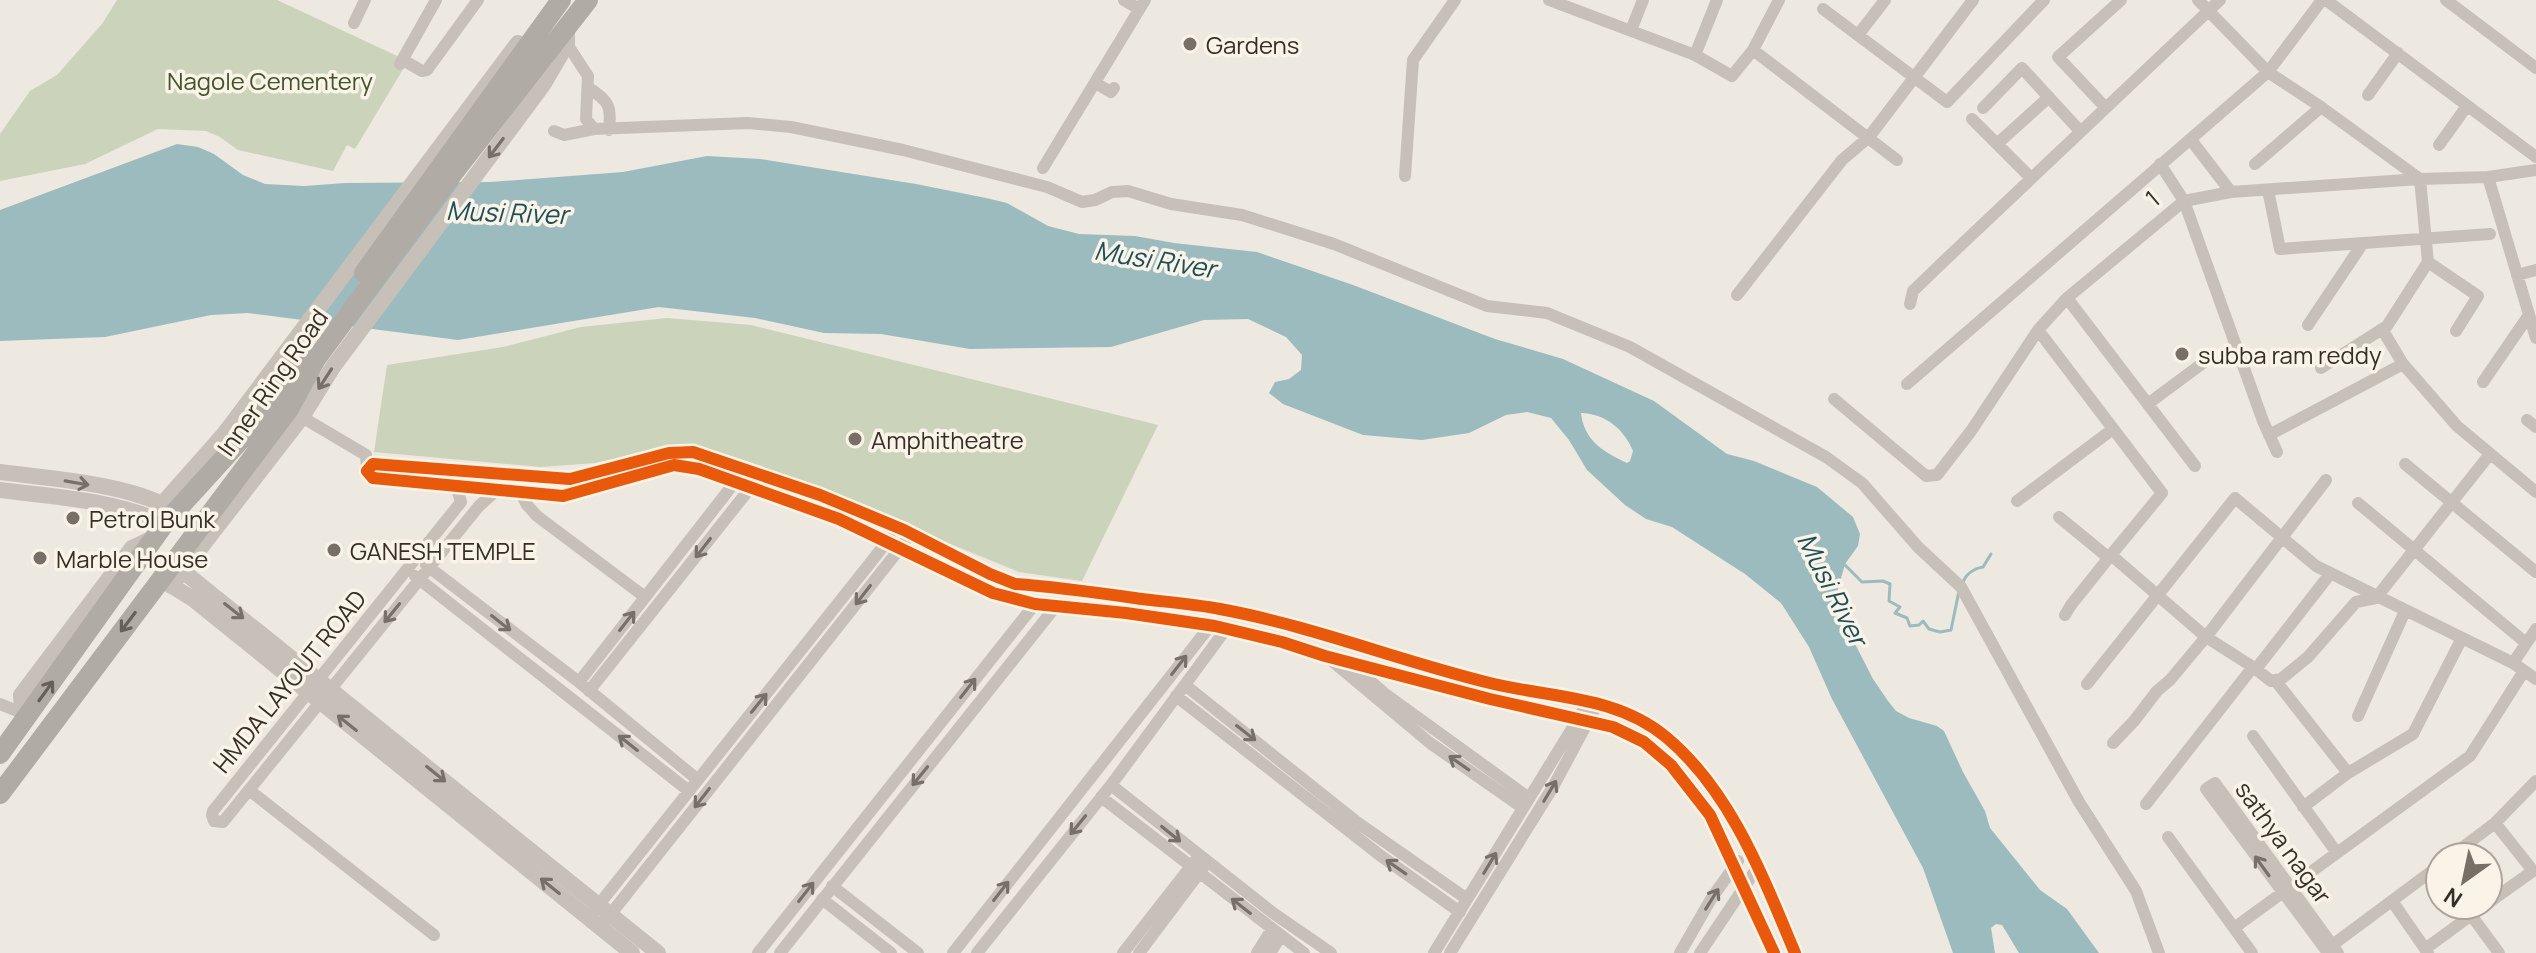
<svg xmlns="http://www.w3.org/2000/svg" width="2536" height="953" font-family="Manrope,sans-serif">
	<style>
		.green { fill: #cbd3ba }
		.water { fill: #9cbbbe; fill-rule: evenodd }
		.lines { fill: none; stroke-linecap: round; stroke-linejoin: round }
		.stream { stroke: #9cbbbe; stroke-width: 3 }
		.minor { stroke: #c6c0b9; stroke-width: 12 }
		.tertiary { stroke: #c6c0b9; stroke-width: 16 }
		.trunk { stroke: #b0aba4; stroke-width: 20 }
		.cycleway-casing { stroke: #faf3e7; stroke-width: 17 }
		.cycleway { stroke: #e8590c; stroke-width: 12 }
		.oneway { stroke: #777069 }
		.oneway2 { stroke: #676059 }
		.poi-dot { fill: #776f68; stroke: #faf3e7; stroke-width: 3 }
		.labels { text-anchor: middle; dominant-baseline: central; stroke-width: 7; stroke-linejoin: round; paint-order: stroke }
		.poi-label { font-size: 24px; fill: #372e27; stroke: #faf3e7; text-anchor: start }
		.park-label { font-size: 24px; fill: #41552a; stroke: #faf3e7 }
		.street-label { font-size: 24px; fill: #372e27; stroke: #faf3e7 }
		.water-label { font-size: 26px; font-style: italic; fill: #1c4f59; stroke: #faf3e7 }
	</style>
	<rect width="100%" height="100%" fill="#ede8e0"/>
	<!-- green -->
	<path class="green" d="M117 0H277L408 61 355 149 347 145 333 171 238 150 220 137 206 131 158 129 85 164 0 181V134L30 91 57 75 102 24Z
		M667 318 751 325 1158 425 1082 581 1019 572 752 463 689 444 595 463 541 467 374 452 387 365 503 347 581 327Z"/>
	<!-- water -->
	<path class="water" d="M177 144 198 147 214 154 243 175 265 184 304 186 345 183 490 182 623 172 707 156 760 159 916 184 986 198 1007 203 1048 226 1079 234 1135 236 1174 243 1257 252 1353 285 1495 339 1563 359 1654 401 1727 454 1754 461 1817 487 1853 517 1860 534 1858 546 1845 564 1834 603 1873 679 1888 701 1896 711 1909 718 1937 726 1944 731 1963 772 1985 811 1990 828 2040 890 2067 909 2099 953H2019L2002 925 1996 924 1991 928 1995 953H1953L1923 868 1832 699 1809 647 1781 603 1745 574 1672 527 1646 519 1625 505 1587 470 1569 440 1551 418 1527 412 1506 415 1469 433 1422 440 1363 435 1283 404 1269 393 1275 382 1289 379 1301 370 1302 355 1286 337 1248 319 1204 320 1111 347 970 349 881 334 824 333 755 318 659 307 458 340 248 313 211 315 105 337 0 341V210ZM1581 413C1606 414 1624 429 1633 451L1630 461 1627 463C1604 452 1584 441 1581 413Z"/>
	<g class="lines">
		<!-- stream -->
		<path class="stream" d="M1844 564 1862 582 1883 581 1890 584 1889 601 1900 607 1895 613 1907 618 1910 626 1919 625 1923 621 1929 629 1940 632 1951 630 1959 591
			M1962 584C1966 574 1972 569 1983 567L1991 554"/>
		<!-- minor -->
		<path class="minor" d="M1124 0 1139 9
			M1549 0 1695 55 1732 76 1753 50 1779 0
			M2198 0 2268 72 2321 107 2420 179 2428 262 2387 326 2321 368
			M2326 0 2536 157
			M2446 0 2536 68
			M1823 9 1947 102 2044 0
			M354 23 365 0
			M1631 30 1643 0
			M1858 35 1885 0
			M1753 50 1897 160
			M1695 55 1717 0
			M403 60 422 71 427 70 478 0
			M400 64 436 0
			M1095 83 1111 92 1114 88
			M589 88C608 101 612 105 609 130
			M2368 95 2398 53
			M2105 107 2058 57 2121 0
			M1983 108 2022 68 2080 131
			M1972 119 2031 178
			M594 129 748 123 791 127 903 150 1047 187 1082 202 1095 200 1112 192 1128 191 1171 204 1242 215 1334 244 1487 306 1547 313 1630 347 1826 457 1862 483 1918 547 1961 587 2079 802 2136 891 2159 953
			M554 131 564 135 594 129 586 119 588 76 567 44
			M2191 140 2231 192
			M1997 144 2049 97
			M2439 145 2467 106
			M2160 164 2184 201 2263 421 2277 452
			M2255 164 2321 107
			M1043 168 1145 0
			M1405 176 1413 60 1455 0
			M2488 177 2536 338
			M2268 190 2280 249 2490 234
			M2428 262 2478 296 2456 331
			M2517 275 2536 270
			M1737 295 1842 160 1869 137 1973 0
			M2067 298 2195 466
			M1910 304 1913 291 1943 262 2220 0
			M2308 325 2363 243
			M2382 329 2403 364 2457 426 2536 492
			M2483 382 2529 315
			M1907 384 2268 72 2322 0
			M1834 399 1926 476 1937 475 1971 431 2038 330
			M2149 403 2203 363
			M295 413 366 455 367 471
			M2527 420 2536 427
			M2269 435 2403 364
			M2490 454 2376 598 2356 602 2308 657 2281 679 2271 681 2253 667 2206 637 2111 555 2162 493 2038 330 2067 298 2184 201 2231 192 2420 179 2488 177 2536 170
			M2405 464 2536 572
			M456 486 461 502 213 811 212 815 214 821 223 822 479 506 497 490
			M521 493 527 505 537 516 645 597
			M2017 501 2113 429
			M2358 503 2526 643
			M2059 517 2109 558
			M426 565 579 682 698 780
			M415 576 689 791
			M2065 615 2071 605 2111 555
			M1326 656 1430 743 1523 808
			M1350 663 1384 693 1529 798
			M2513 663 2536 629
			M2256 669 2330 574
			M2275 680 2348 773
			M579 682 735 482
			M2087 684 2235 498 2316 566 2513 663 2536 679
			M1185 685 1358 823 1467 899
			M589 691 751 487
			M1176 696 1381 856 1460 912
			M0 704 22 713
			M2358 716 2405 611
			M2253 736 2337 853
			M2113 743 2134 721 2157 691 2170 680 2206 637 2326 480
			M1111 785 1273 913 1331 953
			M249 790 434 935
			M1101 797 1304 953
			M2146 804 2253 667
			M2303 807 2348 773 2413 734 2462 638
			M2168 837 2234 928
			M2450 857 2495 823 2536 781
			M832 886 918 953
			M822 899 891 953
			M2392 901 2428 953
			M2488 903 2533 871 2495 823
			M593 912 890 538
			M2471 915 2499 953
			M606 920 905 542
			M2327 949 2440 865
			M2425 949 2485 905
			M2336 950H2326L2206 789 2215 783 2338 953
			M758 953 1035 604
			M780 953 1056 606
			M953 953 1210 626
			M977 953 1111 785 1226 629
			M1123 953 1195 861
			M1139 953 1203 868
			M1257 953 1272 929
			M1270 953 1281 936
			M1434 953 1589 701
			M1450 953 1553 787 1598 703
			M1680 953 1711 899 1738 861
			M1700 953 1757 868
			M1774 953 1710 815 1671 765 1644 742 1613 727 1490 699 1325 656 1282 642 1215 626 1126 613 1035 604 993 593 839 519 699 469 674 465 563 496 373 478 367 471 373 464 570 479 669 453 693 452 820 495 904 530 990 574 1015 584C1057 587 1099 593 1142 599 1167 602 1194 604 1220 609 1313 626 1402 662 1494 684 1553 698 1617 696 1666 737 1731 791 1763 877 1795 953
			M2252 953 2234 928 2470 756 2524 671"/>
		<!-- tertiary -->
		<path class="tertiary" d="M0 472C51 479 125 483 170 508
			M0 490C54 497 114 500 164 523
			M155 519 162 504 224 434 518 43
			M174 564 658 953
			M164 581 193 599 632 953
			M171 586 302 417 333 367 543 85 567 44V30
			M23 723 21 695 132 548 153 538"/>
		<!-- trunk -->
		<path class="trunk" d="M364 273 561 0
			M0 754 165 523 246 434 306 354
			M0 794 289 409 316 359 454 172 588 0"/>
		<defs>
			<path id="cycleway" d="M1774 953 1710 815 1671 765 1644 742 1613 727 1490 699 1325 656 1282 642 1215 626 1126 613 1035 604 993 593 839 519 699 469 674 465 563 496 373 478 367 471 373 464 570 479 669 453 693 452 820 495 904 530 990 574 1015 584C1057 587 1099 593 1142 599 1167 602 1194 604 1220 609 1313 626 1402 662 1494 684 1553 698 1617 696 1666 737 1731 791 1763 877 1795 953"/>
		</defs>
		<!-- cycleway casing -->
		<use href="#cycleway" class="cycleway-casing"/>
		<!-- cycleway -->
		<use href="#cycleway" class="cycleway"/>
	</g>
	<!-- one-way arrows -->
	<defs><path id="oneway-shaft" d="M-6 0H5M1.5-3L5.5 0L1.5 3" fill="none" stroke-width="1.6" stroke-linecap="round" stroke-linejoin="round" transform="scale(2)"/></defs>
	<g class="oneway">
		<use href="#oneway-shaft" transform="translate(496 148) rotate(127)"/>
		<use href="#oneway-shaft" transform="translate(325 379) rotate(123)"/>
		<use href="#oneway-shaft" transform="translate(77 483) rotate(10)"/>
		<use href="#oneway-shaft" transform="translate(703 548) rotate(128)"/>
		<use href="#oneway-shaft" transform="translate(863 595) rotate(128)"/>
		<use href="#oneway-shaft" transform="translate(234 611) rotate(38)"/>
		<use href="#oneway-shaft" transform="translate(392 613) rotate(129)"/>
		<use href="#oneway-shaft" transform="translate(627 621) rotate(-52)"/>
		<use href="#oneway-shaft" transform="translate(501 623) rotate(38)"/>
		<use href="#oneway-shaft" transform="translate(1179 665) rotate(-52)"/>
		<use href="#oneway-shaft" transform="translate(968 688) rotate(-52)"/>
		<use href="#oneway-shaft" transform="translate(759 703) rotate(-51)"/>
		<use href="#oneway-shaft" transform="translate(347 723) rotate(-141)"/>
		<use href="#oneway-shaft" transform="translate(1246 733) rotate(38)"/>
		<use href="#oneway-shaft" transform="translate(628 743) rotate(-142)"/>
		<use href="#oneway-shaft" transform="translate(1459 763) rotate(-145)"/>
		<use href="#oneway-shaft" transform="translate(436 774) rotate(39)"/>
		<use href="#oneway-shaft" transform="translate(920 776) rotate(129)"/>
		<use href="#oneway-shaft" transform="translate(1550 791) rotate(-59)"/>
		<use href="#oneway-shaft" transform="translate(702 798) rotate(128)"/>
		<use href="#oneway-shaft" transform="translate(1078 825) rotate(129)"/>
		<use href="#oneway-shaft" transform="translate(1171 834) rotate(39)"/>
		<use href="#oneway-shaft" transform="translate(1490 863) rotate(-59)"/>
		<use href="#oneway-shaft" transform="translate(2262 866) rotate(-126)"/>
		<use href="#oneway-shaft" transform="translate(1396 867) rotate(-145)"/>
		<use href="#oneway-shaft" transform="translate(550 886) rotate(-141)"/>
		<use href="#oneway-shaft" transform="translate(1001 891) rotate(-52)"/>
		<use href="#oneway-shaft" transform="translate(806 892) rotate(-52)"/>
		<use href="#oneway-shaft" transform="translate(1712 899) rotate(-58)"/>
		<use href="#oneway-shaft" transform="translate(1241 906) rotate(-142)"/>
	</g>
	<g class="oneway2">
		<use href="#oneway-shaft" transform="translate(128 622) rotate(127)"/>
		<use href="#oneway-shaft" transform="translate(46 691) rotate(-54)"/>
	</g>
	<!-- markers -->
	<g class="poi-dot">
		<circle cx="1190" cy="44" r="8"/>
		<circle cx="2182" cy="354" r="8"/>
		<circle cx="855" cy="439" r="8"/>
		<circle cx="73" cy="518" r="8"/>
		<circle cx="334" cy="550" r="8"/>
		<circle cx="40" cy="558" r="8"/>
	</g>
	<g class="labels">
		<!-- poi labels -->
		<g class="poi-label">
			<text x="1206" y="44">Gardens</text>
			<text x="2198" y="354">subba ram reddy</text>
			<text x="871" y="439">Amphitheatre</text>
			<text x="89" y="518">Petrol Bunk</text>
			<text x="350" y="550">GANESH TEMPLE</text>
			<text x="56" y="558">Marble House</text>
		</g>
		<!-- park labels -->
		<g class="park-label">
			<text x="270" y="80">Nagole Cementery</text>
		</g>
		<!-- street labels -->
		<g class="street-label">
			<text transform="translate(2152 198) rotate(-40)">1</text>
			<text transform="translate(272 382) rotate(-55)">Inner Ring Road</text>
			<text transform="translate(289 681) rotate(-51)">HMDA LAYOUT ROAD</text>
			<text transform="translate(2284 842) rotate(54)">sathya nagar</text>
		</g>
		<!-- water labels -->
		<g class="water-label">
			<text transform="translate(507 212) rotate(2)">Musi River</text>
			<text transform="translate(1155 259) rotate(9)">Musi River</text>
			<text transform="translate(1833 589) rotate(63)">Musi River</text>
		</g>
	</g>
	<!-- north arrow -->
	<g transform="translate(2464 881) rotate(213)"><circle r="38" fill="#faf3e7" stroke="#aca49a" stroke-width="2"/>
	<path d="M0-6L14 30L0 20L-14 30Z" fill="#776f68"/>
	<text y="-12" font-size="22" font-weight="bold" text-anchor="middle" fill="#372e27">N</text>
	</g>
</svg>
